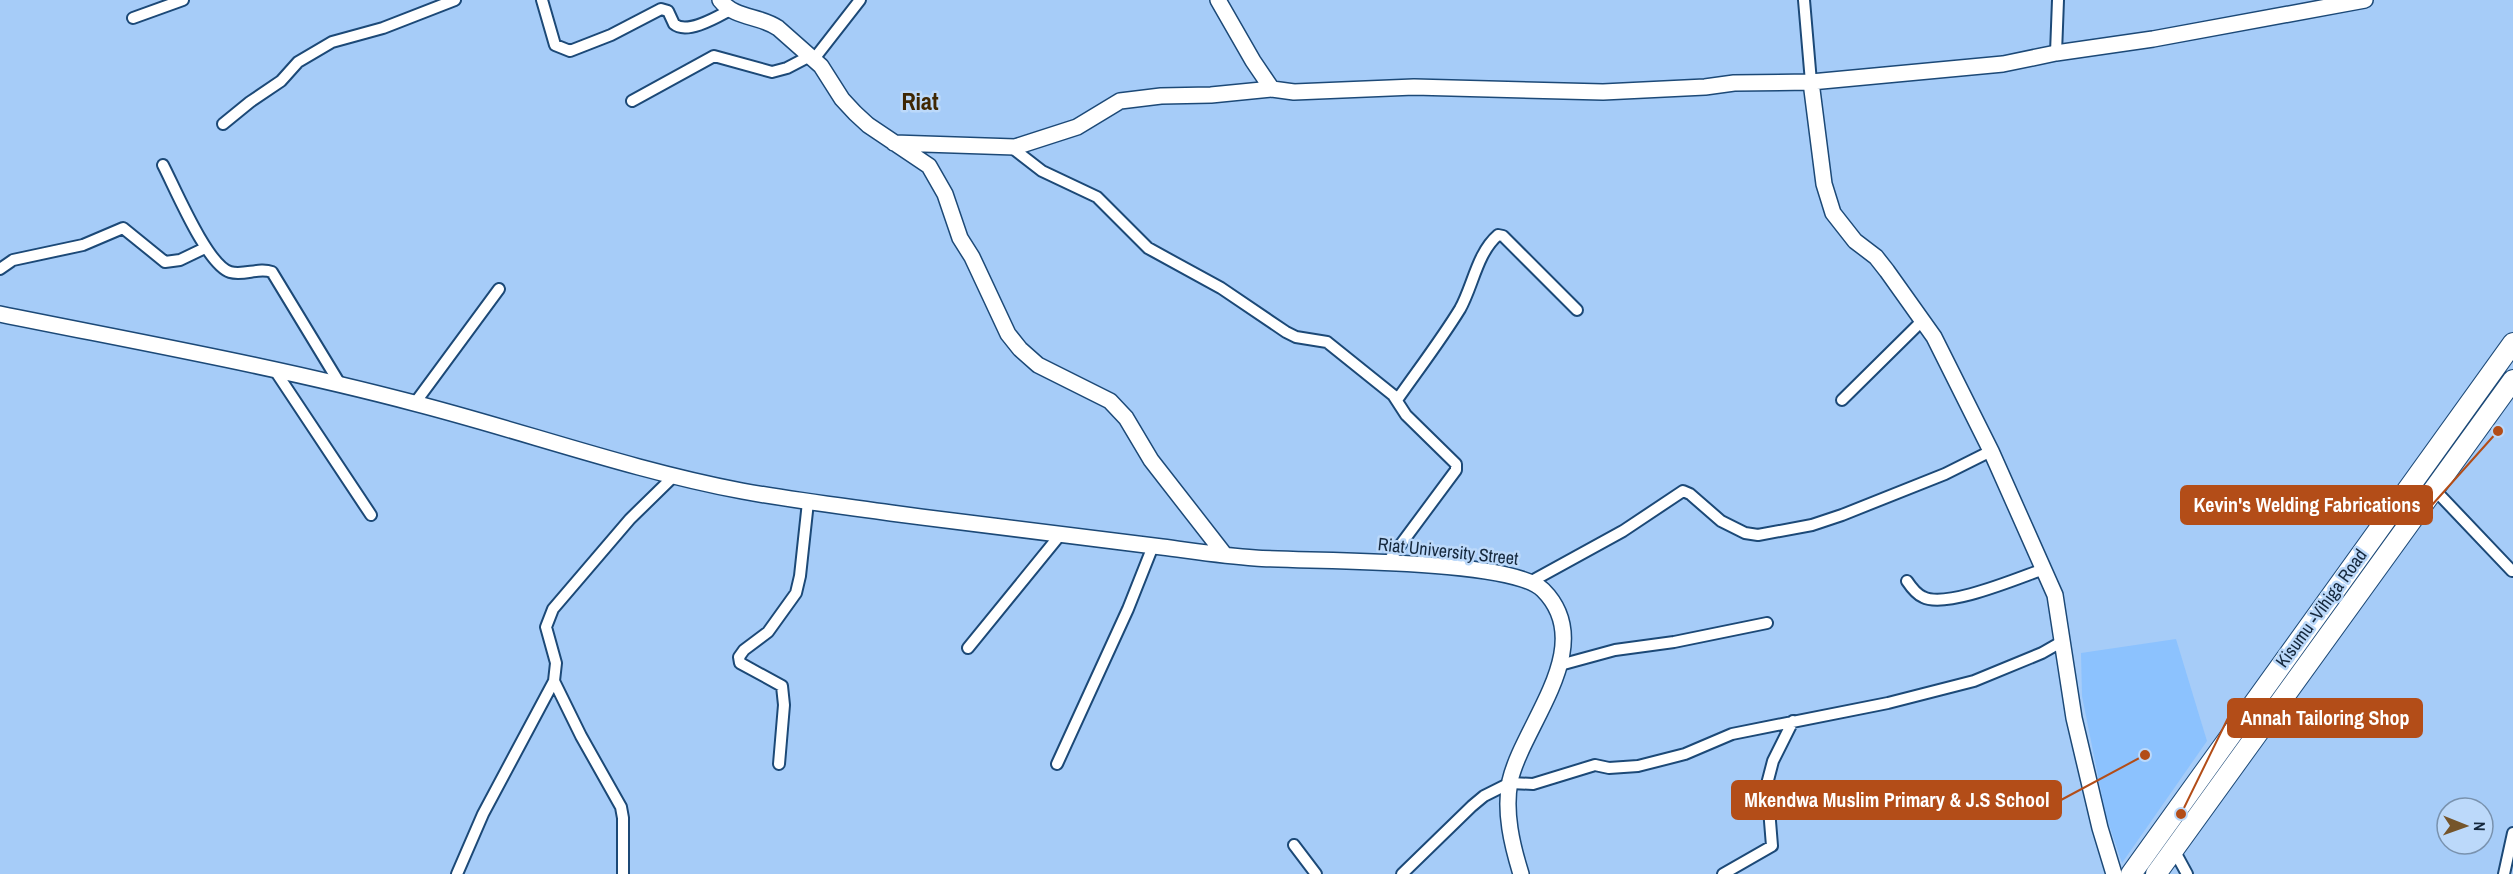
<svg xmlns="http://www.w3.org/2000/svg" width="2513" height="874" font-family="'Archivo Narrow',sans-serif">
	<style>
		.built { fill: #8cc2fe }
		.lines { fill: none; stroke-linecap: round; stroke-linejoin: round }
		.street-casing { stroke: #1c4977; stroke-width: 14 }
		.secondary-casing { stroke: #1c4977; stroke-width: 18 }
		.highway-casing { stroke: #1c4977; stroke-width: 22 }
		.street { stroke: #fff; stroke-width: 10 }
		.secondary { stroke: #fff; stroke-width: 15 }
		.highway { stroke: #fff; stroke-width: 20 }
		.labels { text-anchor: middle; dominant-baseline: central; stroke-width: 5; stroke-linejoin: round; paint-order: stroke }
		.street-label { font-size: 18px; fill: #15283d; stroke: #bcd9fa }
		.district-label { font-size: 24px; font-weight: bold; fill: #3f2703; stroke: #bcd9fa }
		.leader { fill: none; stroke: #b34d18; stroke-width: 2 }
		.callout-dot { fill: #b34d18; stroke: #bcd9fa; stroke-width: 2 }
		.callout { fill: #b34d18; stroke: #b34d18; stroke-width: 2 }
		.callout-label { font-size: 20px; text-anchor: middle; font-weight: bold; fill: #fff }
	</style>
	<rect width="100%" height="100%" fill="#a6ccf8"/>
	<!-- built -->
	<path class="built" d="M2176 639 2207 741 2122 863 2106 816 2082 696 2081 653Z"/>
	<g class="lines">
		<defs>
			<path id="street" d="M542 0 555 45 570 51 611 35 661 9 668 11 674 24C687 35 717 17 730 10
				M1804 0 1811 82
				M133 18 183 0
				M2056 53 2058 0
				M814 59 860 0
				M632 101 714 56 772 72 787 68 810 56
				M223 124 250 102 281 81 298 62 332 42 383 28 455 0
				M1011 147 1042 171 1097 197 1148 248 1221 288 1286 332 1296 337 1327 342 1393 395 1406 415 1456 464V470L1387 563
				M163 165C175 188 207 265 230 272 244 276 259 267 272 272L340 384
				M0 269 13 260 83 245 123 228 165 262 180 260 205 248
				M274 369 371 515
				M1397 400C1418 370 1441 340 1460 309 1473 286 1477 253 1498 235L1503 236 1577 310
				M1842 400 1923 320
				M415 403 499 289
				M2434 489 2512 571
				M1532 581 1623 531 1683 491 1690 494 1721 521 1745 533 1758 535 1812 525 1842 515 1945 474 1991 451
				M1907 581C1911 587 1916 594 1923 597 1946 609 2018 578 2044 569
				M968 648 1060 535
				M1560 665 1615 650 1674 642 1767 623
				M554 681 581 736 621 807 623 818V874
				M779 764 784 705 782 686 740 663 739 657 744 650 768 632 796 593 800 576 808 502
				M1057 764 1128 609 1153 546
				M1294 845 1316 874
				M2174 850 2187 874
				M457 874 483 814 554 681 556 663 546 627 553 609 630 519 675 475
				M1402 874 1472 806 1484 796 1510 783 1533 784 1595 765 1609 768 1638 766 1685 754 1732 734 1888 703 1974 681 2042 653 2063 641
				M1723 874 1772 846 1767 784 1773 761 1793 721
				M2504 874 2513 833"/>
			<path id="secondary" d="M720 0C735 19 759 15 778 28L821 66 842 99 855 113 868 125 929 166 945 194 960 238 972 257 1008 334 1020 349 1038 365 1110 401 1126 418 1151 460 1225 555
				M1218 0 1253 61 1272 89
				M1811 82 1824 184 1833 213 1855 241 1876 257 1887 271 1934 337 1991 451 2055 595 2074 718 2100 828 2114 874
				M894 143 1015 147 1077 127 1120 101 1161 96 1211 95 1272 89 1294 92 1414 87 1603 92 1705 87 1734 83 1811 82 2003 64 2056 53 2153 39 2365 0
				M0 314C138 342 278 367 414 403 523 431 631 470 742 491 791 500 841 506 891 513 981 525 1071 536 1162 547 1193 551 1224 556 1255 558 1309 562 1511 558 1543 590 1599 646 1523 724 1510 781 1504 812 1512 845 1521 874"/>
			<path id="highway" d="M2131 874 2513 343
				M2156 874 2513 380"/>
		</defs>
		<!-- street casing -->
		<use href="#street" class="street-casing"/>
		<!-- secondary casing -->
		<use href="#secondary" class="secondary-casing"/>
		<!-- highway casing -->
		<use href="#highway" class="highway-casing"/>
		<!-- street -->
		<use href="#street" class="street"/>
		<!-- secondary -->
		<use href="#secondary" class="secondary"/>
		<!-- highway -->
		<use href="#highway" class="highway"/>
	</g>
	<g class="labels">
		<!-- street labels -->
		<g class="street-label">
			<text transform="translate(1448 551) rotate(6)">Riat University Street</text>
			<text transform="translate(2321 608) rotate(-54)">Kisumu -Vihiga Road</text>
		</g>
		<!-- district labels -->
		<g class="district-label">
			<text x="920" y="101">Riat</text>
		</g>
	</g>
	<!-- callouts -->
	<path class="leader" d="M2498 431L2432 505M2181 814L2228 718M2145 755L2061 800"/>
	<g class="callout-dot">
		<circle cx="2498" cy="431" r="6"/>
		<circle cx="2181" cy="814" r="6"/>
		<circle cx="2145" cy="755" r="6"/>
	</g>
	<g class="callout">
		<rect x="2181" y="486" width="251" height="38" rx="6"/>
		<rect x="2228" y="699" width="194" height="38" rx="6"/>
		<rect x="1732" y="781" width="329" height="38" rx="6"/>
	</g>
	<g class="callout-label">
		<text x="2307" y="512">Kevin's Welding Fabrications</text>
		<text x="2325" y="725">Annah Tailoring Shop</text>
		<text x="1897" y="807">Mkendwa Muslim Primary &amp; J.S School</text>
	</g>
	<!-- north arrow -->
	<g transform="translate(2465 826) rotate(91)"><circle r="28" fill="#bcd9fa" stroke="#7992ae" stroke-width="1.5"/>
	<path d="M0-4.5L10 22L0 15L-10 22Z" fill="#75552b"/>
	<text y="-9" font-size="16" font-weight="bold" text-anchor="middle" fill="#15283d">N</text>
	</g>
</svg>
